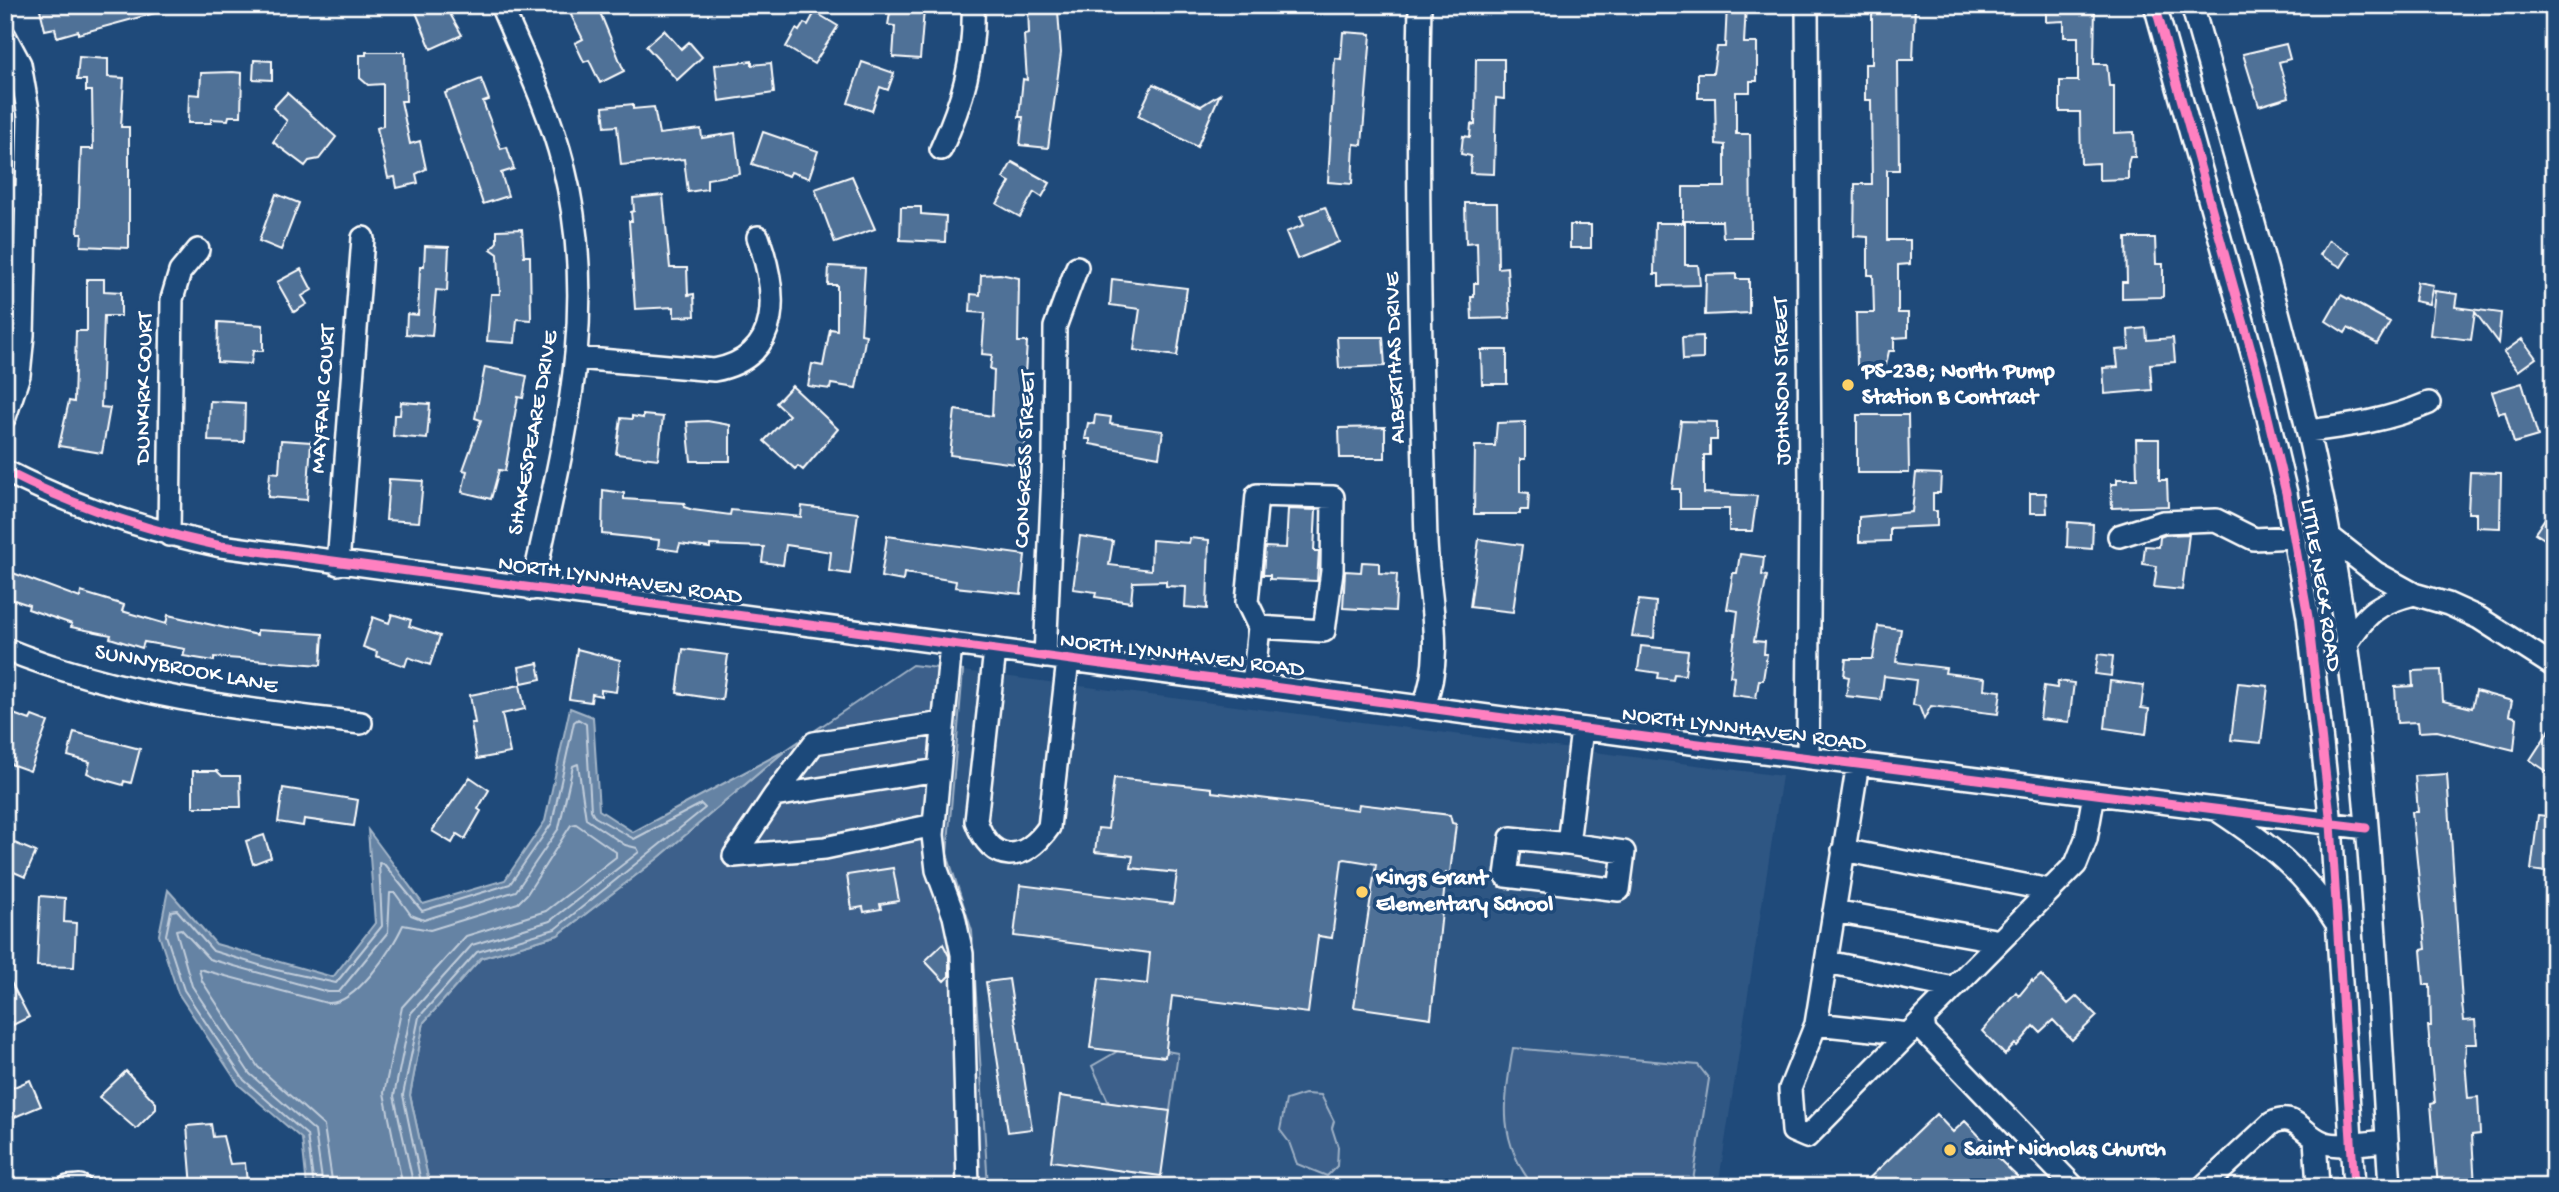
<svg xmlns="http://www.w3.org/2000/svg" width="2559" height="1192" font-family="'Gochi Hand',sans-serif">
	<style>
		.built { fill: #2e5683 }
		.green { fill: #3c618b; stroke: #9eb0c5; stroke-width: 2 }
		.water { fill: #6583a4; stroke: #a3b5c8; stroke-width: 2 }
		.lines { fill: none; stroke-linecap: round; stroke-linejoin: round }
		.shore { stroke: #c1cddb; stroke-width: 2 }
		.building { fill: #507197; stroke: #fff; stroke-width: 2 }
		.minor-casing { stroke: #fff; stroke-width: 26 }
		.minor { stroke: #1f4a7a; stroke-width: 21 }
		.cycleway-casing { stroke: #1f4a7a; stroke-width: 13 }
		.cycleway { stroke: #ff80c0; stroke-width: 9 }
		.poi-dot { fill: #ffd166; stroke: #1f4a7a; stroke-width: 2.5 }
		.labels { text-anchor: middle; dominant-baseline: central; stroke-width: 7; stroke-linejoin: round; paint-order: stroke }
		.street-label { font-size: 23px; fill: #fff; stroke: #1f4a7a }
		.poi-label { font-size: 23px; font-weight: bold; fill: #fff; stroke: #1f4a7a; text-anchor: start }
	</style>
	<rect width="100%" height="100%" fill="#1f4a7a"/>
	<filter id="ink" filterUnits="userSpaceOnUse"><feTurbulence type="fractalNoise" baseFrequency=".0143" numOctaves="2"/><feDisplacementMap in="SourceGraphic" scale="14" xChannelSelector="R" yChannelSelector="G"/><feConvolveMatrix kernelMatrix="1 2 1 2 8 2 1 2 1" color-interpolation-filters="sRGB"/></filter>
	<g filter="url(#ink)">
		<!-- built -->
		<path class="built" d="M963 671 1782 776 1718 1187H988L972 931 947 854Z"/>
		<!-- green -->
		<path class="green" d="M912 665 963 671 947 854 972 931 988 1187H430L410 1095 424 1022 481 958 558 935 657 859 786 750Z
			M1513 1048 1698 1065 1709 1079 1692 1187H1534C1497 1140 1504 1102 1513 1048Z
			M1118 1051 1164 1057 1166 1051 1178 1053 1170 1111 1109 1103 1092 1066Z
			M1305 1094 1321 1095 1334 1121 1332 1128 1338 1147 1337 1166 1327 1176 1297 1164 1289 1142 1280 1130 1286 1100Z"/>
		<!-- water -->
		<path class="water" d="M570 708 593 717 599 810 633 832 786 750 657 859 558 935 481 958 424 1022 410 1095 430 1187H307L302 1139 239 1085 178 993 159 935 168 890 216 944 333 977 375 923 368 830 423 904 505 880 545 821Z"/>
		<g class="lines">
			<!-- shore -->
			<path class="shore" d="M314 1187 307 1135 244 1080 184 990 166 935 171 911 177 910 213 951 272 969 336 983 382 926 379 863 384 864 422 911 510 884 552 823 574 722 578 719 586 724 591 810 595 817 634 839 701 804 705 808 555 929 477 952 419 1017 403 1095 422 1187
				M323 1187 315 1131 250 1074 192 986 176 930 181 929 209 959 328 992H339L388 932 390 893H395L411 915 424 920 516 891 559 828 573 766 578 764 586 819 625 845 637 848 639 852 550 921 472 945 411 1013 394 1096 414 1187
				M333 1187 324 1126 258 1067 202 981 199 969 327 1003C355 1006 393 948 403 925L430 930 518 903 527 894 571 825 576 824 616 852V857L546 911 466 936 402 1007 384 1093 403 1187"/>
		</g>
		<!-- building -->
		<path class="building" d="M39 5H165L166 10 78 34V31L57 37 55 28 45 30Z
			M413 5H445L462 35 431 49Z
			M566 5H597L624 71 600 83 589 60 584 62 575 43 583 39Z
			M1028 5H1055L1058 11 1061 53 1048 148 1020 145 1023 117H1019L1023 79 1027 80 1024 35 1029 34Z
			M1727 5H1746L1744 43H1757V81H1750V92H1736V134H1750L1751 237H1723L1722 221H1683V187H1725V145L1716 144 1715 98H1698V73H1713L1717 47H1725Z
			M1872 5H1915L1913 60H1898L1899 170H1887V240H1910V264L1898 265V313H1908V337L1894 338V351H1889L1886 365H1857L1856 313H1874L1873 275H1868V237L1854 236 1855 184H1872L1871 100H1865V64H1872Z
			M2046 5H2095L2094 64H2107L2109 86H2114V133L2134 132 2135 157H2130L2128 164V179L2099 180V163L2081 164 2080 112H2060V81H2078V37H2064V21L2046 22Z
			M891 7 924 10 920 59 893 57 895 26 888 25Z
			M815 12 838 26 814 64 786 47 796 29 799 31 804 23 808 25Z
			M664 30 681 49 689 42 702 57 677 80 646 46Z
			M1343 32 1371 34 1362 145 1354 144 1352 184 1328 182 1335 58 1341 59Z
			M2286 44 2290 59 2279 62 2289 97 2259 106 2243 54Z
			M366 52H405L406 101H401L410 144 420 141 426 169 416 174 418 183 397 188 395 177 388 178 377 128 383 126V84L368 85 360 78V55H366Z
			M79 57 108 59V77L124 78 121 127H129V248L81 246 82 233H78L81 149H93L92 91H86V80H77Z
			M1476 59H1504V99L1496 98 1494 174 1470 173 1471 156 1461 154 1463 136 1470 137 1471 124 1475 125Z
			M254 60 272 61V80L253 79Z
			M752 61V65L771 63 774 93 719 101 715 65Z
			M862 62 894 73 888 90 880 87 872 111 848 103Z
			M233 72 242 73 241 116H229L228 120 211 119V123H188L189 94 200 95 201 73Z
			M481 79 489 100 483 102 501 149 507 147 514 169 501 173 508 196 483 204 445 93Z
			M1153 84 1201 106 1220 94 1197 147 1138 116Z
			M287 93 336 137 319 159 309 161 305 166 273 142 287 121 273 108Z
			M633 104V109L654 107 659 134 701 129 702 138 735 133 740 174 707 179V189L688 192 684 159 621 165 617 126 605 127 603 107Z
			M763 132 818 151 809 178 791 172 789 176 752 164Z
			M1012 162 1050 183 1042 197 1034 192 1020 217 997 204 1010 182 1003 178Z
			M852 176 875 229 835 243 815 189Z
			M276 194 299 203 281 250 259 241Z
			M663 195 670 268H687L688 295 694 294 695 316 674 317V307L635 309 629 221H632L631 212 634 211 633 198Z
			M1465 203H1497L1498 268 1507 267 1510 318 1472 319 1471 297H1474V283H1478L1477 242 1466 243Z
			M901 207H921V214L946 216 945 242 900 240Z
			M1325 207 1339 242 1297 259 1286 232 1304 225 1300 216Z
			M1655 223H1685V265H1698L1700 285 1659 286V274H1654Z
			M1570 225H1591V248H1570Z
			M522 229 524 256H530L531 320 517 319 515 343 487 341 491 294H500L498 254 491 249 497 242V230Z
			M2126 238H2155L2156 264H2163V297L2122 298V282H2127Z
			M2329 240 2350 253 2341 267 2320 255Z
			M425 246 449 247 447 291 436 290 432 336 406 334 407 314 418 315 420 266H424Z
			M829 266 865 268 861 334 866 335 856 388 831 384 830 389 808 386 812 364 823 366 830 329 837 330V285H828Z
			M301 269 312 290 302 296 307 304 294 312 277 282Z
			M1000 274 1019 278 1018 342H1027L1021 439 1026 440 1023 463 1015 464 950 455 955 410 992 416 994 370 990 369 992 355 982 354 985 313 970 312 971 294 980 295 981 275Z
			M1736 274V279H1749V313L1705 315 1706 275Z
			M87 279H104V291L121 292V316H104L101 407 110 408 102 453 59 446 69 401 74 402 76 331H87Z
			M1112 279 1187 288 1177 356 1134 350 1140 309 1110 305Z
			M2417 282 2433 285 2429 304 2414 301Z
			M2435 291 2457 294 2455 307 2501 313 2498 343 2475 312 2471 340 2430 335Z
			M2341 295 2390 322 2377 344 2348 328 2345 333 2326 321Z
			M218 322 263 325V351H253L251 364 217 362Z
			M2146 328 2147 340 2173 338 2175 362 2150 364 2152 390 2105 394 2103 368 2118 367 2116 350 2129 349 2128 330Z
			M1703 336V359L1683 360 1682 337Z
			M1337 337H1383L1385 366 1339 368Z
			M2522 339 2536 358 2518 371 2504 352Z
			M1481 350H1507V384H1482Z
			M485 367 527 376 523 398 518 397 505 471 499 470 491 499 462 492 467 471 463 470 481 420 475 418Z
			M2522 383 2538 436 2514 443 2505 412 2499 413 2492 392Z
			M792 386 838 429 803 470 798 466 795 469 764 441 789 415 776 403Z
			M210 401 245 403 244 442 208 441Z
			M401 402 430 404 427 439 393 436 394 415H400Z
			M643 415 663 417 658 459 616 454 621 418 632 419V416L643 418Z
			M1095 415 1111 417 1110 424 1163 431 1159 457 1090 444V439H1085L1088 423 1094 424Z
			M1857 415H1908L1909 473H1857Z
			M707 421 730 425V461H691L687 422Z
			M1681 421 1717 422V440H1710V455H1704V493L1757 496 1752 531H1729V509H1680V489H1672Z
			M1525 422V459H1520V492L1529 493 1528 510H1520V514H1474L1475 446H1495L1497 423Z
			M1385 427V458H1340L1339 428Z
			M2136 439H2159V480H2167L2168 506 2112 508 2111 484H2117V479H2137Z
			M281 440 311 442 307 500 268 497 270 472 279 473Z
			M2470 472 2501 473 2500 528 2476 527V513H2468Z
			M1916 473 1941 474 1940 493H1933V511H1937V526L1890 528V541L1859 542V517L1912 512Z
			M389 479 423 481 419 522 386 520Z
			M603 490 624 493V499L685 503 684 507 693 510 730 515 731 510 801 517 802 506 858 513 850 574 829 571 831 552 813 549 786 545 783 565 762 562 764 547 710 545V548L680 544 678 551 658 548 659 540 602 534Z
			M2030 493H2046L2047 513H2030Z
			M2554 505V545L2535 533Z
			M1288 509 1316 510 1314 551H1319L1317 581 1270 579V575H1263L1265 547 1286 548Z
			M2068 522 2093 524 2092 549 2067 547Z
			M2189 534 2182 590 2154 587 2157 566 2143 564 2145 546 2159 547 2160 537 2165 535Z
			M887 536 1025 555 1021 594 955 587 956 581 904 573 903 581 881 577Z
			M1080 536 1113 541 1109 565 1151 570 1152 540 1189 543 1190 538 1209 540 1207 609 1185 607 1186 587 1166 586V581L1133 582 1131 602 1095 597 1096 592 1073 589Z
			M1479 539 1522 545 1513 612 1470 607Z
			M1740 554 1764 557 1762 575 1767 576 1754 641 1765 642 1764 654H1767L1763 680H1759L1756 698 1732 695 1734 677 1730 676 1738 611 1727 609 1733 573H1737Z
			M1362 562 1379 563V573L1397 574 1395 611 1343 608 1345 571 1361 572Z
			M5 570 80 598 81 592 124 605 122 611 166 624 168 615 257 635V630L323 634 321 665 214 657V661L183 656 185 649 144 642 142 648 110 638 111 635 71 627 72 624 28 609 29 605 5 597Z
			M1639 600 1656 602 1654 638 1632 636Z
			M392 614 411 620 409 626 440 636 430 665 408 657 405 666 376 656 377 652 363 647 373 617 389 623Z
			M1878 626 1901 629 1896 662 1946 668 1945 673 1985 678 1984 689 2001 691 1998 714 1931 706 1924 719 1919 706 1913 705 1916 680 1884 676 1881 700 1846 696 1849 677 1844 676 1846 659H1873Z
			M1641 646 1688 651 1685 675 1674 674 1673 680 1658 678 1659 673 1638 670Z
			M577 649 620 660 616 692 601 690V696L592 694 591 702 569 699Z
			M683 649 728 655 722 700 677 693Z
			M2098 654 2113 656 2111 676 2095 674Z
			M538 663 541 679 522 683 519 667Z
			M2441 670 2443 701 2472 708 2476 691 2512 701 2509 715 2517 718 2514 750 2437 731 2419 732 2418 722 2397 723 2395 687 2413 686 2412 671Z
			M2058 681 2074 683 2069 722 2040 719 2044 686 2057 688Z
			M2110 681 2144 685 2141 708 2149 709 2146 734 2105 728Z
			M2238 683 2268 686 2261 743 2231 740Z
			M520 685 525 709 502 714 510 753 477 759 471 723H475L470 695Z
			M5 711 30 720 32 716 48 722 30 771 5 762Z
			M2554 723V776L2530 760Z
			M74 732 140 749 131 783 124 781 123 785 98 778 87 773 90 762 68 756Z
			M193 771H217L222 776H240L241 807H193Z
			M2447 774 2462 1003 2464 1021 2475 1020 2477 1044H2466L2465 1060 2468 1098 2478 1097 2480 1134 2472 1135 2475 1187H2438L2431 1104 2435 1103 2428 1026H2431L2430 985H2424L2421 950 2426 949 2412 812H2418L2415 776Z
			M470 777 489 790 478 809 481 811 465 839 457 834 452 843 432 831Z
			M1114 778 1194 786 1212 788V792L1358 810 1359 804 1450 815 1452 823 1456 824 1450 873H1446L1431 1018 1354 1007 1376 864 1345 859 1342 860 1332 938 1318 936 1308 1013 1172 996 1165 1057 1090 1048 1099 978 1147 984 1150 953 1014 936 1020 885 1173 904 1177 873 1131 868 1133 856 1095 852 1098 828 1108 829Z
			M283 788 358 800 354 826 304 819 303 826 278 822Z
			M2538 815 2554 817V873L2531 870Z
			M264 835 271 857 253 864 246 841Z
			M5 839 36 852 25 877 5 868Z
			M893 868 899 901 880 904 881 909 864 912 863 907 852 909 847 875Z
			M40 896 65 898 64 922 76 923 74 967 37 966Z
			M943 944 949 956V976L944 981 925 961Z
			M5 971 29 1017 5 1029Z
			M2041 975 2068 1004 2077 996 2097 1016 2072 1040 2053 1020 2040 1032 2034 1026 2017 1046 2015 1044 2005 1055 1982 1031 2016 992 2019 996 2032 980 2033 982Z
			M1009 979 1032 1129 1008 1132 986 982Z
			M126 1071 156 1103V1109L136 1129 99 1097Z
			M30 1080 41 1106 5 1121V1091Z
			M1060 1096 1170 1111 1161 1176 1051 1161Z
			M1936 1114 1953 1132 1965 1121 1989 1146 1993 1142 2004 1153 1998 1158 2028 1187H1860Z
			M211 1124 213 1137 223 1136 230 1164 245 1163 247 1182 192 1187 187 1126Z"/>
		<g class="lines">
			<defs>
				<path id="minor" d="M501 5C523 57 549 109 563 164 601 314 563 442 532 589
					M1420 5C1416 184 1421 362 1426 540 1428 597 1446 653 1423 708
					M1807 5 1810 487 1808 757
					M2155 5 2257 371 2286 493 2308 617 2331 824 2354 1187
					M2192 5C2245 195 2305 385 2337 579 2371 779 2377 984 2390 1187
					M5 36 20 64 29 116 23 335 19 375 5 417
					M941 149C963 101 975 58 973 5
					M5 196 27 198
					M577 358 714 370C785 357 777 290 758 237
					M2308 431C2350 426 2389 420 2429 403
					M5 471C75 507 145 530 221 546L1675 741 2366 828
					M169 535 172 299 180 272 198 250
					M2119 536 2163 522 2216 520 2254 539 2294 537
					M2330 537 2376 573 2414 594 2448 604 2479 618 2554 666
					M338 564 363 238
					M2347 643C2367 612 2378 603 2414 594
					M951 644 933 835 937 870 954 916 962 954 968 1187
					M5 649C119 695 240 710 361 723
					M995 650 976 821C992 865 1024 863 1049 827L1068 660
					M1045 657 1054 452 1055 327 1077 267
					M1253 684 1259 627 1247 602 1257 495 1333 497 1332 571 1324 631 1259 627
					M1858 763 1816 1024 1790 1089 1793 1131 1807 1137 1923 1019
					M774 796 814 743 943 723
					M2220 812C2267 843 2306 873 2335 921
					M934 825 825 848 734 856 774 796 938 770
					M1568 844 1511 838 1506 876 1619 890 1624 852 1568 844 1582 729
					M1843 850 2050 890
					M1834 911 2000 941
					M1827 962 1954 988
					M1816 1024 1909 1034
					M2315 1139 2318 1187
					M68 1187 80 1186
					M2074 1187 1925 1032 1923 1019 2076 864 2086 839 2094 794
					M2203 1187 2272 1123C2298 1111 2302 1136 2325 1143 2343 1148 2368 1142 2387 1141"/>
			</defs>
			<!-- minor casing -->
			<use href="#minor" class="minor-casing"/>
			<!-- minor -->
			<use href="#minor" class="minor"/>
			<defs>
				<path id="cycleway" d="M2155 5 2257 371 2286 493 2308 617 2331 824 2354 1187
					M5 471C75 507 145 530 221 546L1675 741 2366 828"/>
			</defs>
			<!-- cycleway casing -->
			<use href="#cycleway" class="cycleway-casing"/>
			<!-- cycleway -->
			<use href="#cycleway" class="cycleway"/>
		</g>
	</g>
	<!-- markers -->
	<g class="poi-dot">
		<circle cx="1848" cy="385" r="7"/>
		<circle cx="1362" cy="892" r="7"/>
		<circle cx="1950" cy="1150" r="7"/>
	</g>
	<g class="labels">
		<!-- street labels -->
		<g class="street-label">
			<text transform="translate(1396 358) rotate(-92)">ALBERTHAS DRIVE</text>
			<text transform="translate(1783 381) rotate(-91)">JOHNSON STREET</text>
			<text transform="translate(145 388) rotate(-89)">DUNKIRK COURT</text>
			<text transform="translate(324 399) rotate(-86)">MAYFAIR COURT</text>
			<text transform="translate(534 433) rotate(-80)">SHAKESPEARE DRIVE</text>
			<text transform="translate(1026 459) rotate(-88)">CONGRESS STREET</text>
			<text transform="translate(620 581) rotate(8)">NORTH LYNNHAVEN ROAD</text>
			<text transform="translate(2320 585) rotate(81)">LITTLE NECK ROAD</text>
			<text transform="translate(1182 656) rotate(7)">NORTH LYNNHAVEN ROAD</text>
			<text transform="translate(186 670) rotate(11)">SUNNYBROOK LANE</text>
			<text transform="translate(1744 730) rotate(7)">NORTH LYNNHAVEN ROAD</text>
		</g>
		<!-- poi labels -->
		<g class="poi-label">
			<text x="1862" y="372">PS-238; North Pump<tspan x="1862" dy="26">Station B Contract</tspan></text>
			<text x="1376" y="879">Kings Grant<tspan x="1376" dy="26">Elementary School</tspan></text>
			<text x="1964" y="1150">Saint Nicholas Church</text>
		</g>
	</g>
	<!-- margin -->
	<rect width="2559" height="1192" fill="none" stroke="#1f4a7a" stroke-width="28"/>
	<rect x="14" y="14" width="2531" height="1164" fill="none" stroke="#fff" stroke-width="2.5" filter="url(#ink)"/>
</svg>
